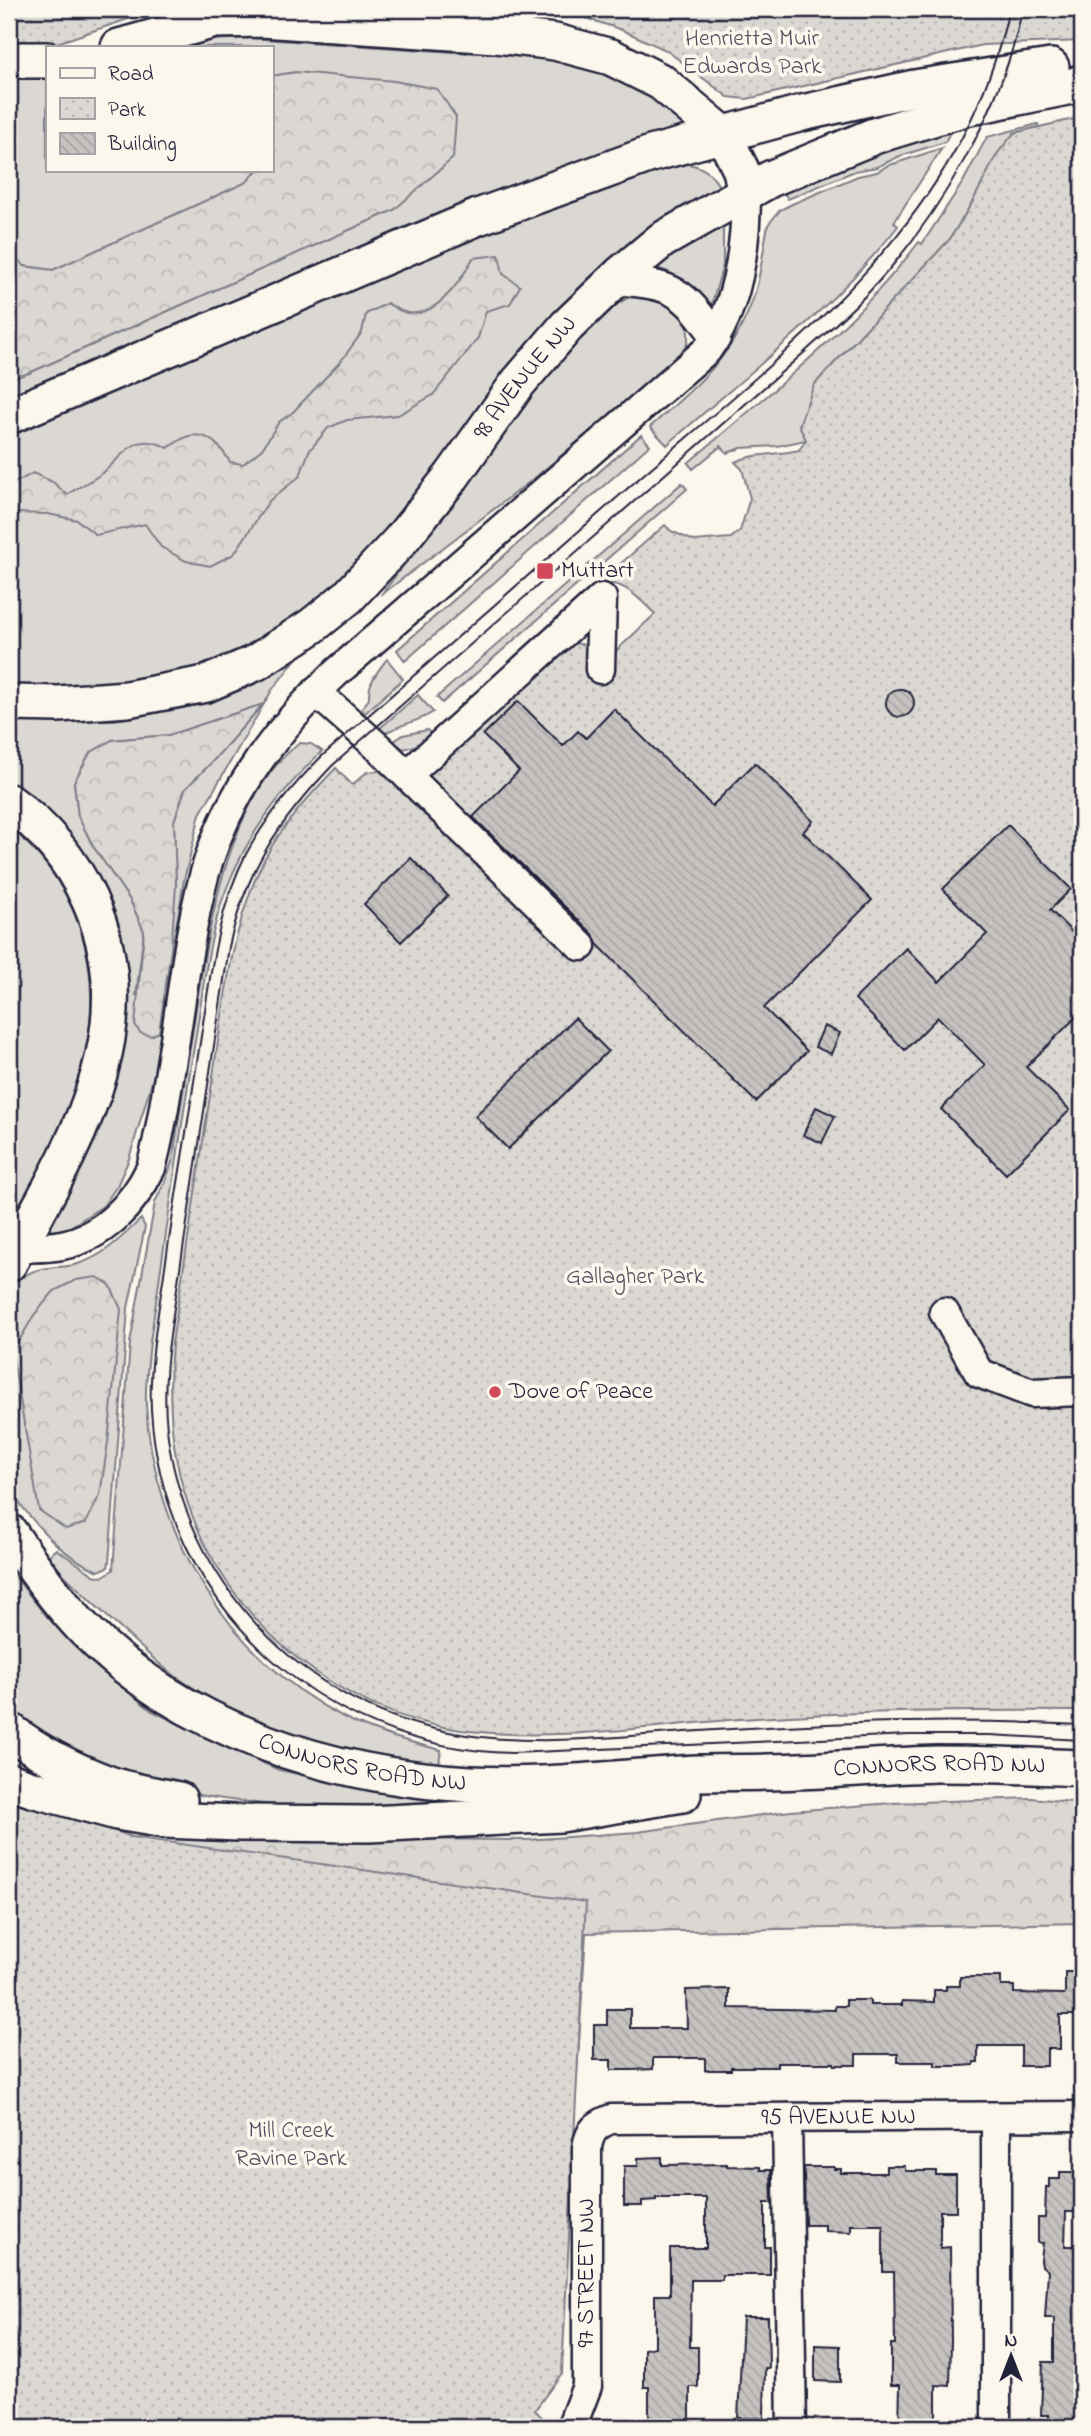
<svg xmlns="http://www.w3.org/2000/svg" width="1091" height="2436" font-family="'Indie Flower',sans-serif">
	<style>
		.grass { fill: #dbd8d3; stroke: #7e7d87; stroke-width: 2; fill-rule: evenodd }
		.forest { fill: url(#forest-crowns); stroke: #7e7d87; stroke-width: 2 }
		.park { fill: url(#park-dots); stroke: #7e7d87; stroke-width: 2 }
		.building { fill: url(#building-back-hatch); stroke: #22223b; stroke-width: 2 }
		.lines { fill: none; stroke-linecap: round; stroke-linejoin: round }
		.minor-casing { stroke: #22223b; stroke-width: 33 }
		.major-casing { stroke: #22223b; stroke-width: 40 }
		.minor { stroke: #fbf7ec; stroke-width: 28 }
		.major { stroke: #fbf7ec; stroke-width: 35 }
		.tram { stroke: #22223b; stroke-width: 2 }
		.poi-dot { fill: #d1495b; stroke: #fbf7ec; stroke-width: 2.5 }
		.labels { text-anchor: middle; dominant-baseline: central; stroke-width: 7; stroke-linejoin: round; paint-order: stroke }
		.park-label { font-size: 24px; fill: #505061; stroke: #fbf7ec }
		.street-label { font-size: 24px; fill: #22223b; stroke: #fbf7ec }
		.poi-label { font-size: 24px; fill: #22223b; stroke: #fbf7ec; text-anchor: start }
	</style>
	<defs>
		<pattern id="forest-crowns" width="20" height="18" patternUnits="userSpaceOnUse" patternTransform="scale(1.75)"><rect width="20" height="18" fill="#dbd8d3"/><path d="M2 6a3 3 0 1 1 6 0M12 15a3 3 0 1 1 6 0" fill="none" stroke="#bcb9b6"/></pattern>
		<pattern id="park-dots" width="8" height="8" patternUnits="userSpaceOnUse" patternTransform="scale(1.75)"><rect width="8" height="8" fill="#dbd8d3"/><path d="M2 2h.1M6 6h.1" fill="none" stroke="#bcb9b6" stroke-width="1.8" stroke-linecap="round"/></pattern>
		<pattern id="building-back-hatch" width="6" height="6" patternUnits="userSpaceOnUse" patternTransform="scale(1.75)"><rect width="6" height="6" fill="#c6c2c0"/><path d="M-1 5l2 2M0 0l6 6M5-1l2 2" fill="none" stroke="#aaa6a6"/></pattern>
	</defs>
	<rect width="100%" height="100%" fill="#fbf7ec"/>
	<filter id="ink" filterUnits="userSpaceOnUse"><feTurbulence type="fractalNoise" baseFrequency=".0143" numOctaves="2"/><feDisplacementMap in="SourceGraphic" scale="14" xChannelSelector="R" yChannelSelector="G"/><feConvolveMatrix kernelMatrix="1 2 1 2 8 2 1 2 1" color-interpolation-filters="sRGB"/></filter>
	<g filter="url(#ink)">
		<!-- grass -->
		<path class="grass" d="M248 38 467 53 469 47C532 55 601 57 654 97 665 105 675 117 685 127L410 225 9 398V379L29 373 394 210 296 72 271 76V47H185L209 40Z
			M9 77H47V170H257L247 182 53 270 24 266 9 251Z
			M1038 124 1039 127 1014 133 950 239 814 385 806 440 777 446 741 448 727 453 721 446 693 469 688 463C770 393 853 328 919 242L922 244 963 182 987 137Z
			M953 127 945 142 900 156 877 167 855 171 788 199 783 191 860 156Z
			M942 148 894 222 898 226C835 307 744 377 667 445L650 427C695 387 733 358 753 299 761 276 763 249 768 225L780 210 792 204 858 176 877 172 887 166Z
			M688 164C705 167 712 174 720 188L313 608 262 641 190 671 123 684 47 689 9 688V432C156 369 303 303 453 245 530 215 607 181 688 164Z
			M723 221V265L711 307 707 309C694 288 681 275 657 268V264L672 252Z
			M632 296C642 296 658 295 666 300 684 311 696 335 682 354L532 480 381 595C418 546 454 497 491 449 523 406 584 316 632 296Z
			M641 435 650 445 405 661 397 650Z
			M682 483 687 489 442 703 437 697Z
			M387 659 403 679 364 714 362 708 369 699C368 682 377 672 387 659Z
			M293 663 272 690 200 814 184 880 174 940 161 1051 129 1159 117 1186 103 1206 70 1227 56 1231 43 1230 112 1090 126 1025V968L116 920 98 880 14 787 9 784V720H115L183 708ZM262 705 212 762 185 789 174 821 176 886 136 996 144 931 130 900 93 846 78 816 74 782 112 740 169 735Z
			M418 695 433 712C418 723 400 723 384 734L379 729Z
			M427 730 432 735 424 743 404 749 393 742 403 735Z
			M300 743 311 744 322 751C280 792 247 835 226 890 207 939 203 995 194 1047 178 1145 165 1244 150 1342 148 1363 145 1384 146 1405 153 1534 229 1659 345 1718 376 1733 408 1742 441 1750L438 1770C345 1757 244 1727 167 1670 154 1660 143 1649 131 1638 102 1612 74 1586 47 1557L56 1549 94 1575 102 1577 113 1570 130 1343 155 1202 165 1182 173 1159C179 1115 186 1071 193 1027 206 943 226 796 300 743Z
			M9 826C21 838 36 850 46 864 109 949 100 1047 56 1138 41 1167 32 1192 9 1215Z
			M141 1219 145 1227 128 1308 109 1562 108 1567 99 1571C61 1557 32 1521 9 1489V1287L17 1273 24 1277C36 1265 62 1269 78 1264 104 1256 122 1237 141 1219Z
			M9 1569 42 1611 97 1666 152 1711 219 1743 279 1770 387 1792 452 1797 533 1810C393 1808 222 1820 91 1764 63 1752 36 1731 9 1715Z"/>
		<!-- forest -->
		<path class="forest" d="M296 72 394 81 437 89 456 117 453 158 394 210 29 373 9 379V251L24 266 53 270 247 182 257 170H271V76Z
			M499 255 503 274 520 286 510 304 486 311 478 338 433 395 398 415 347 420 328 428 309 451 300 476 269 501 234 554 210 566 186 561 161 547 145 524 96 535 77 520 48 514 14 513 9 515V486L33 473 53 482 67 495C79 486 95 480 106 470 126 452 136 431 168 448 174 444 182 438 189 436 209 432 221 447 230 462L243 464 262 449 279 422 293 412 341 361 362 332 366 314 387 303C391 305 396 309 401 311 433 324 461 281 473 258Z
			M263 704 212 762 185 789 174 821 176 886 171 950 159 1032 151 1036 140 1033 135 1025 144 931 130 900 93 846 78 816 74 782 90 753 112 740 169 735Z
			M97 1277 110 1285 121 1309 108 1442 100 1495 86 1523 66 1529 39 1510 12 1353 34 1315 54 1291 76 1280Z
			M9 1792 132 1837 526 1840 637 1832 791 1811 892 1803 1031 1798 1082 1803V1923L586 1933 575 2106 421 2102 562 2373 9 2427Z"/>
		<!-- park -->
		<path class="park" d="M9 9H158L48 46 9 47Z
			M493 9H1082V41L983 45 747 99 728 97 666 50 622 30 583 17Z
			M1082 117V1711C974 1710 865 1711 757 1718 658 1724 560 1743 461 1730 344 1715 237 1629 194 1520 171 1464 167 1403 172 1343 186 1254 200 1165 213 1076 224 1004 231 926 264 860 282 825 309 796 336 768L352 785 367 772 438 765 570 642 616 651 655 614C638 598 622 577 598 586L596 585 665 525 671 531 694 541 731 538 740 531 750 498 742 469 735 462C754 453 778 455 799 450L806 440 799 425 814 385 950 239 972 203 997 154 1014 133Z
			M9 1792 132 1837 586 1902 562 2373 535 2410 551 2427H9Z"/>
		<!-- building -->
		<path class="building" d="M886 703a14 14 0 1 1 28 0a14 14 0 1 1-28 0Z
			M518 701 563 746 578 731 586 738 614 709 712 806 755 763 813 821 803 832 872 900 764 1008 807 1051 756 1102 597 944 593 934 473 817 519 771 483 735Z
			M1008 825 1071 889 1050 910 1082 942V1011L1026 1067 1070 1110 1006 1174 941 1109 985 1065 938 1017 905 1050 855 999 906 948 939 982 987 934 943 889Z
			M411 858 448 896 401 942 364 904Z
			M575 1018 608 1051 508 1149 475 1116Z
			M824 1026 840 1033 831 1054 815 1047Z
			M816 1107 835 1116 822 1143 803 1135Z
			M1065 1972H1082V2015H1060V2049H1047V2066H1021V2046H978V2062H974V2065L960 2066H935V2062H898V2054H856V2065H834V2063H777V2067H731V2070H705V2058H653V2069L632 2070H611V2060H594V2025H607V2009H630V2028H687L686 1990 729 1989V2008L835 2010V2006H846V2000H870V2005H902V2001L934 2002V1990H946V1986H960V1977H1001V1986H1014V1993L1065 1994Z
			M662 2157V2165L727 2164V2166L760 2167V2170H771L772 2203H765V2247H770V2275H722V2280H691L690 2347H698V2387H690V2427H656V2423H649V2387H644V2349L655 2347V2295H670V2248H706V2198H656V2200L642 2201V2206H624V2166H638V2158Z
			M886 2166H905V2171H936V2175H956V2211H940V2248L950 2247 951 2339 950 2386 936 2385V2427H899L900 2385H891V2344H895L894 2272H883V2225H851V2232L825 2231V2225H805L804 2167H834V2169H841V2173H886Z
			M1060 2172H1080V2179H1082V2212H1066L1065 2246H1082V2427H1052V2420H1049V2415H1041L1043 2362H1054V2318H1045L1048 2271 1042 2266 1041 2261 1043 2243H1038V2218H1045L1046 2187H1049V2179H1060Z
			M743 2317H768L769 2368H765L764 2418H738Z
			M815 2345 840 2346V2382L815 2381Z"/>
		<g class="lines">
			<defs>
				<g id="minor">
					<path d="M615 280C673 285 683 289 716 338"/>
					<path d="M316 692 379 748 581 946"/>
					<path d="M407 775 602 598 600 669"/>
					<path d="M17 1248C32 1247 47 1248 62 1245 103 1237 133 1205 151 1168 161 1133 166 1095 172 1058 183 993 189 923 209 859 233 786 281 724 337 672L707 350C739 306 746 245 746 192"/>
					<path d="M944 1312 979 1373 1032 1393 1082 1391"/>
					<path d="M996 2117V2427"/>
					<path d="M787 2118 792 2427"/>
					<path id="s1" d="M574 2420 587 2386V2147C590 2130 596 2125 611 2119L1082 2116"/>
				</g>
				<g id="major">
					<path d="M119 47 215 20 262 19 496 35 555 42 611 57 661 82 723 134 741 170 746 192"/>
					<path d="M9 60H47"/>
					<path d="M9 416 478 217 651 154 802 113 914 88 1051 67"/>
					<path id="s2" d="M9 703 58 704 127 699 206 684 255 663 312 626 348 597 400 541 452 476 518 383 567 326 621 274 662 240 770 179 874 136 965 108 1077 85 1082 82"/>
					<path d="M9 802C44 827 71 859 89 899 149 1031 71 1150 9 1263"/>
					<path id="s3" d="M9 1532C32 1566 56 1600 84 1629 183 1730 332 1777 471 1784 546 1788 622 1777 698 1773 731 1772 764 1773 797 1771 843 1770 890 1765 937 1764 985 1764 1034 1766 1082 1768"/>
					<path d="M9 1730C38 1753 74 1771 109 1784 131 1792 156 1795 179 1800"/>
					<path d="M9 1781 32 1789 117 1812 165 1820 238 1823 369 1824 561 1814 683 1794"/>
				</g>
			</defs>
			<!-- minor casing -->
			<use href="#minor" class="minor-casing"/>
			<!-- major casing -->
			<use href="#major" class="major-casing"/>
			<!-- minor -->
			<use href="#minor" class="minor"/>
			<!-- major -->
			<use href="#major" class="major"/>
			<!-- tram -->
			<path class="tram" d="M1009 9C963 222 791 346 636 481 531 573 426 664 322 756 292 786 266 817 246 854 221 903 213 956 205 1010 199 1049 193 1088 187 1127 179 1176 171 1225 164 1274 157 1319 149 1365 151 1410 163 1604 320 1748 512 1753L909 1735H989L1082 1740
				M1022 9C1005 105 936 221 869 292 850 312 828 331 807 350L333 765C279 821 246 869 229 947L171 1328C166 1362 163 1395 167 1429 184 1580 300 1704 449 1732 534 1749 629 1735 715 1730 838 1722 959 1718 1082 1725"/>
		</g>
	</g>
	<!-- markers -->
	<g class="poi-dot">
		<rect x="536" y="562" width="18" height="18" rx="3.5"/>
		<circle cx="495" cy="1392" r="7"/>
	</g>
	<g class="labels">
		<!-- park labels -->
		<g class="park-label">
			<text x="752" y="39">Henrietta Muir<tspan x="752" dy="28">Edwards Park</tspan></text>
			<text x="635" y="1277">Gallagher Park</text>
			<text x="291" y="2131">Mill Creek<tspan x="291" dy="28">Ravine Park</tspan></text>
		</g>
		<!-- street labels -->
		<g class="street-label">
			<text stroke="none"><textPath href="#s2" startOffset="648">98 AVENUE NW</textPath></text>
			<text stroke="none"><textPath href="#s3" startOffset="438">CONNORS ROAD NW</textPath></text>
			<text stroke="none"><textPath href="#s3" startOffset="1018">CONNORS ROAD NW</textPath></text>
			<text stroke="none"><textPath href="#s1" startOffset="542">95 AVENUE NW</textPath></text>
			<text transform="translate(587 2273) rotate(-90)">97 STREET NW</text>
		</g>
		<!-- poi labels -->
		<g class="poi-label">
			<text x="561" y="571">Muttart</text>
			<text x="509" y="1392">Dove of Peace</text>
		</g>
	</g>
	<!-- margin -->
	<rect width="1091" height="2436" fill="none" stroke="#fbf7ec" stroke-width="35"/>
	<rect x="18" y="18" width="1056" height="2401" fill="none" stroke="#22223b" stroke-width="2.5" filter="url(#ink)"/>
	<!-- legend -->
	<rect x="46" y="46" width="228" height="126" fill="#fbf7ec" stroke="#a4a2a5" stroke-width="2"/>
	<rect x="60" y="68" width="35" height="10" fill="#fbf7ec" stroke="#a4a2a5" stroke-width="2"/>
	<text x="108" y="80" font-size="21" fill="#22223b">Road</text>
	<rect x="60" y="98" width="35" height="21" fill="url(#park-dots)" stroke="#a4a2a5" stroke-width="2"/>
	<text x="108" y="116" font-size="21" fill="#22223b">Park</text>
	<rect x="60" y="133" width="35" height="21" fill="url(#building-back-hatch)" stroke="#a4a2a5" stroke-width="2"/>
	<text x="108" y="150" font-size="21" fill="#22223b">Building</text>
	<!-- north arrow -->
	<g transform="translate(1011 2356)" stroke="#fbf7ec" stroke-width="5" paint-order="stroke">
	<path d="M0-5L12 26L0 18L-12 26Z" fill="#22223b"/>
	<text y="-10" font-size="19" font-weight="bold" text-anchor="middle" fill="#22223b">N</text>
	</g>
</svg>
